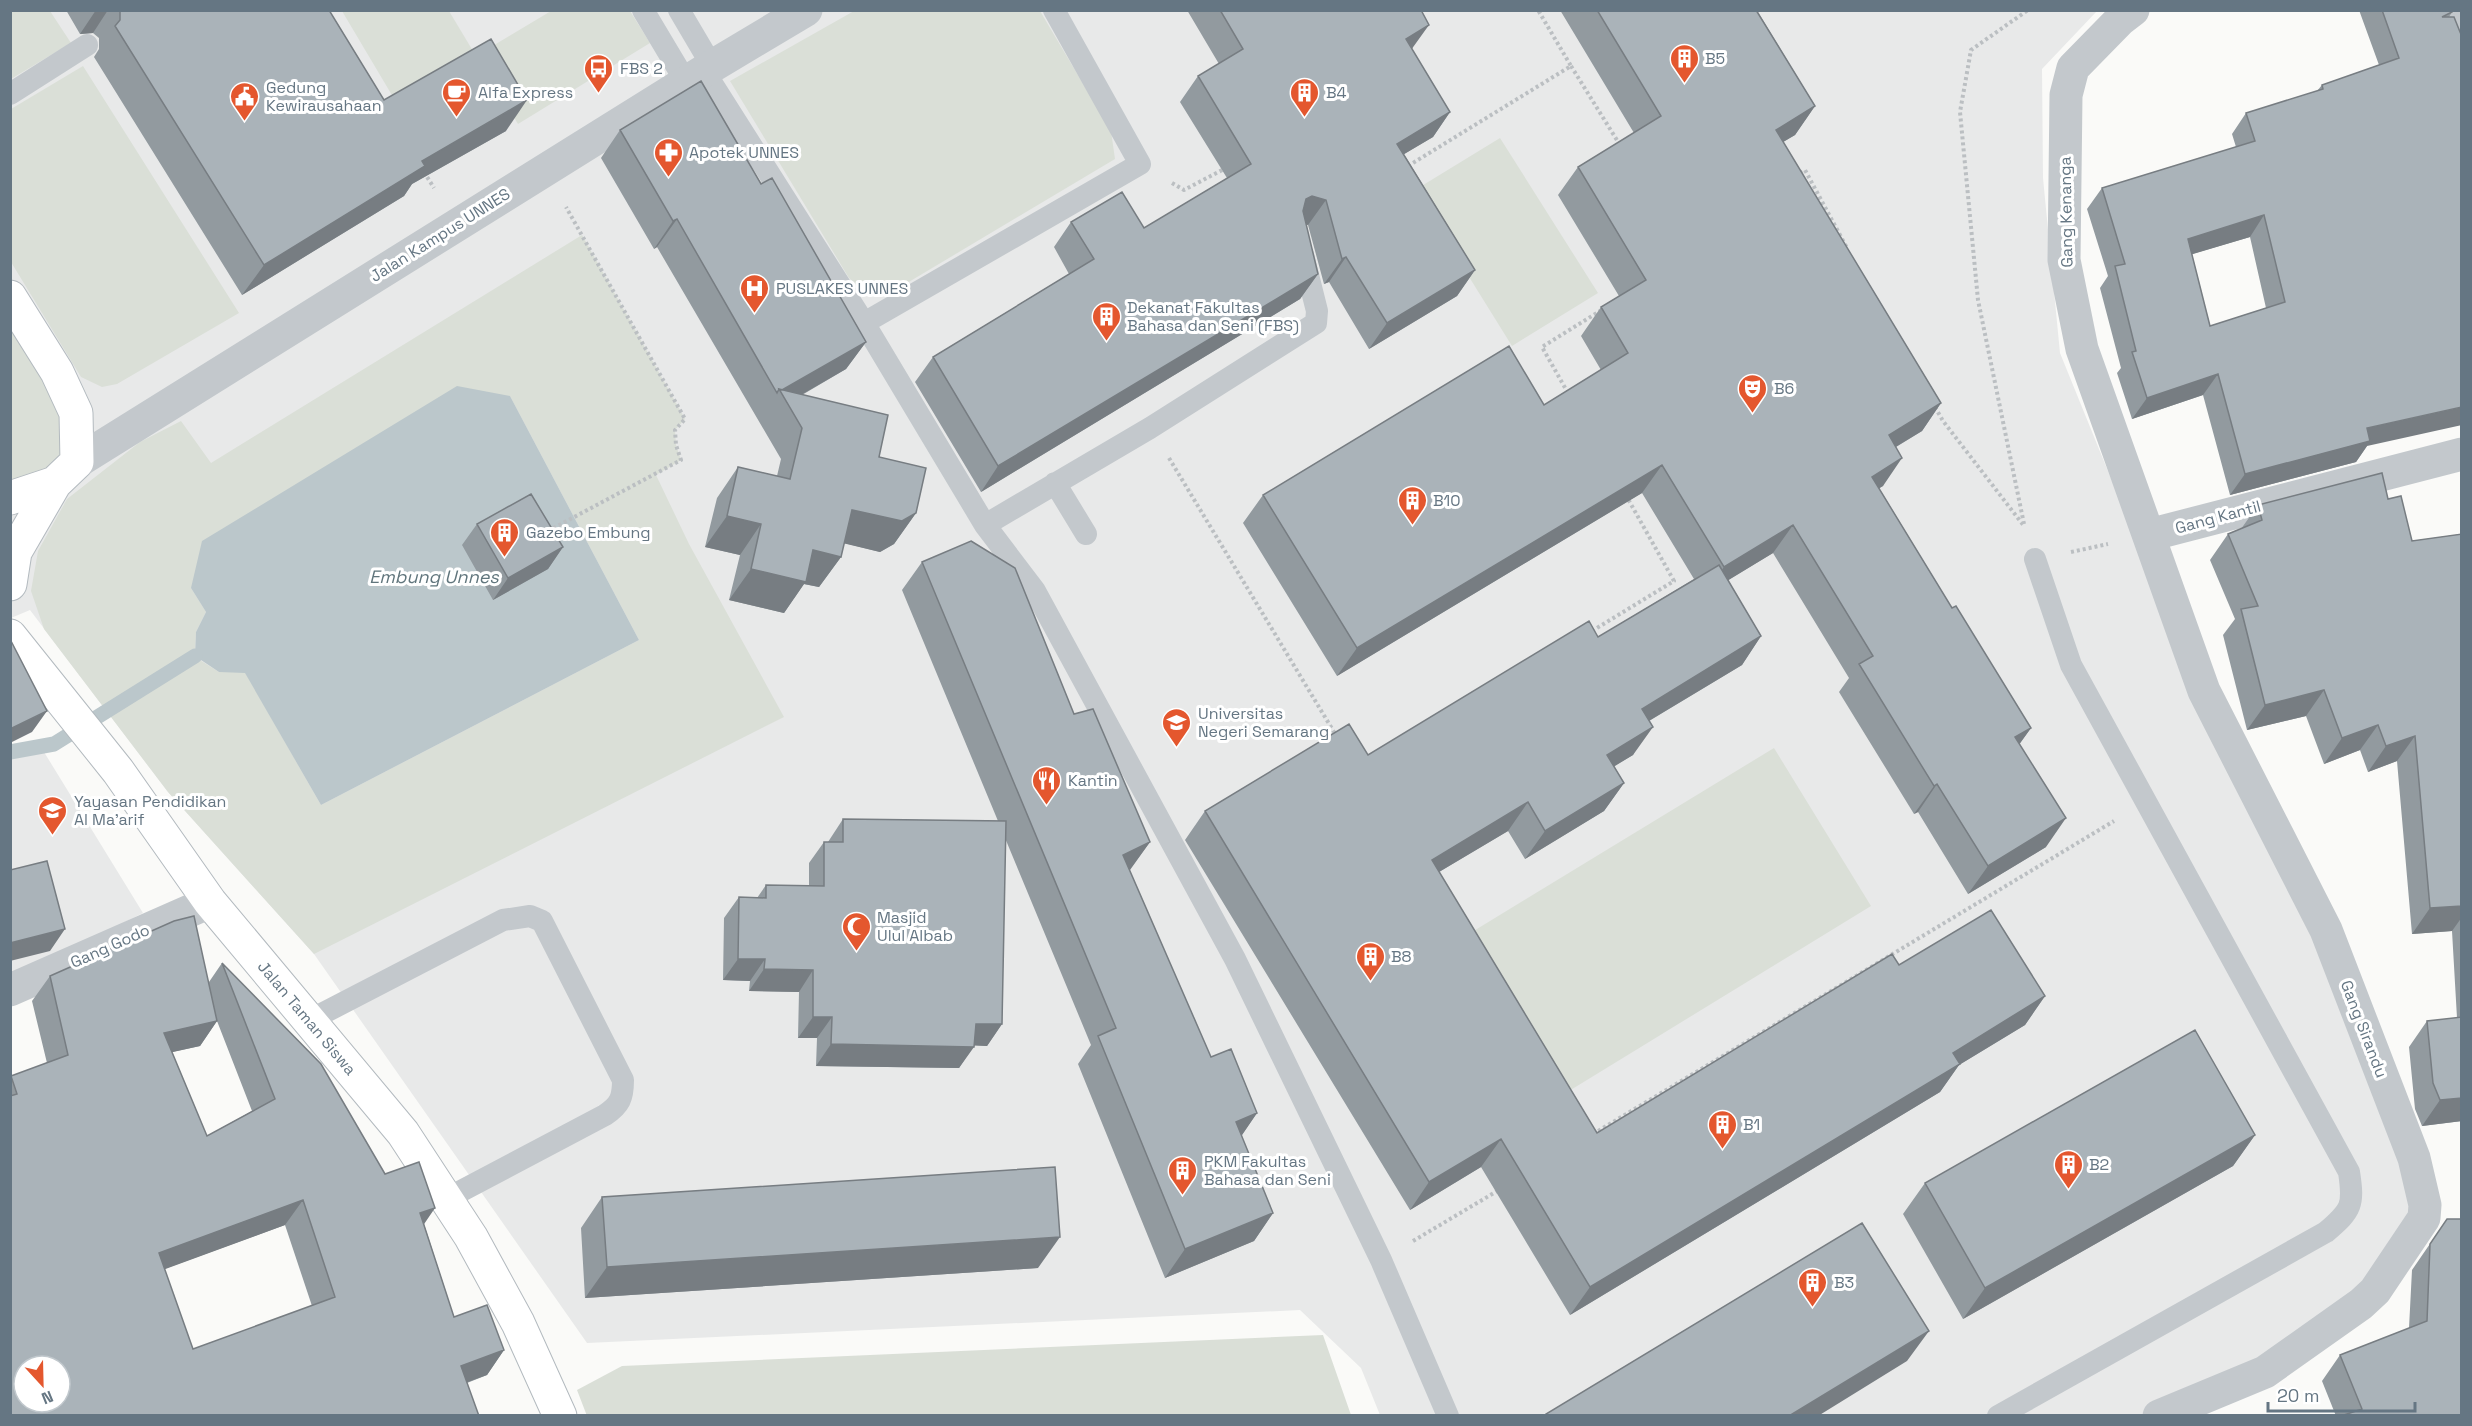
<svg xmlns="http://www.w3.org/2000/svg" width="2472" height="1426" font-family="'Space Grotesk',sans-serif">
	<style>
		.built { fill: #e8e9e9 }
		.green { fill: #dadfd7; fill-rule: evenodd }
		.water { fill: #bbc7cb }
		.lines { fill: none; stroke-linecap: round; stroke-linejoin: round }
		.stream { stroke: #bbc7cb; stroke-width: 15 }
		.secondary-casing { stroke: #b3babf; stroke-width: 35 }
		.path { stroke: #bbbfc2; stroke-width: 4; stroke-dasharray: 3 3; stroke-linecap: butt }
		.lane { stroke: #c3c8cc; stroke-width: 22 }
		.street { stroke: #c3c8cc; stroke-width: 33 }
		.secondary { stroke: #fff; stroke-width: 33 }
		.wall { fill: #929a9f; fill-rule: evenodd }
		.shaded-wall { fill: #777d82 }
		.building { fill: #aab3b9; stroke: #777d82; stroke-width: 1.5; fill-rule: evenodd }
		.labels { text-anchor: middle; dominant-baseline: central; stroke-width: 6; stroke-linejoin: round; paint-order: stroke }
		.poi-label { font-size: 16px; fill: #657683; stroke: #fff; text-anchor: start }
		.street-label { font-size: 16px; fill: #657683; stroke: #fff }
		.water-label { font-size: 18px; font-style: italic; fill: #60757c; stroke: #fff }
	</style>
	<rect width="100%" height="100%" fill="#fafaf8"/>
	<!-- built -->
	<path class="built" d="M11 11H2097L2042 69 2043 178 2060 353 2155 587 2308 914 2420 1207 2359 1300 2252 1368 2140 1415H1380L1361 1368 1300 1310 587 1343 314 954 168 792 30 610 11 618Z
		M44 752 143 913 32 968 11 975V758Z"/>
	<!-- green -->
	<path class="green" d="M11 11H50L71 43 11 79Z
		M342 11H449L476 56 551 11H630L650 43 518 124 476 56 396 102Z
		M854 11H1040L1111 131 1115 159 902 286 870 297 849 278 730 81Z
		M83 66 239 313 117 384 102 387 81 377 11 262V109Z
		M1500 138 1598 293 1512 346 1415 190Z
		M582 235 685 419 675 430 676 445 681 460 656 475 689 544 784 717 314 954 168 792 44 629 31 591 38 551 67 499 140 442 181 421 211 463ZM510 396 639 640 321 805 245 672H219L195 657 192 658 195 655 196 632 206 612 191 588Z
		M10 318 62 413 63 454 46 468 11 480Z
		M1774 748 1871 906 1569 1091 1472 932Z
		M1323 1335 1351 1415 587 1416 577 1390 622 1366Z"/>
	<!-- water -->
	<path class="water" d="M457 386 510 396 639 640 321 805 245 673 219 672 195 656 196 632 206 612 191 588 202 541Z"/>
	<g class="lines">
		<!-- stream -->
		<path class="stream" d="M10 752 54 744 195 656"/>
		<defs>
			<path id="secondary" d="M10 297 57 372 76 413 77 462 55 483 15 552 10 584
				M10 498 55 483
				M10 636 118 771 210 902 403 1133 471 1237 518 1323 560 1416"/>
		</defs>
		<!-- secondary casing -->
		<use href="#secondary" class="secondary-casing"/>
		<!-- path -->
		<path class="path" d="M1571 66 1620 145
			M1408 166 1571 66 1538 10
			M424 172 434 188
			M1800 173 1805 170 1847 248
			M1172 183 1184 190 1226 168
			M1568 393 1542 347 1600 311
			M1935 407 1943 421 2024 526
			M1169 458 1337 737
			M2024 524 1978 300 1960 112 1971 50 2028 10
			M548 531 681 460 676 445 675 430 685 419 566 207
			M2071 552 2108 544
			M1592 631 1674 581 1628 499
			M1593 1134 2114 821
			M1413 1241 1499 1190"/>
		<!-- lane -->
		<path class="lane" d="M643 10 686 82
			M679 10 712 66
			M704 71 864 323 985 525 1035 591 1235 959 1381 1260 1448 1416
			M10 94 87 45
			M864 323 1140 164 1054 10
			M1055 483 1086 534
			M985 525 1150 428 1316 323 1317 311 1303 255
			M310 1020 503 920 530 916 542 921 623 1080C623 1098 620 1105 605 1115L446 1199
			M1998 1416 2326 1232C2352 1210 2354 1205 2349 1172L2071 665 2035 559"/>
		<!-- street -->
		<path class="street" d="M2133 10 2120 20 2073 68 2066 95 2064 260 2082 349 2204 691 2326 930 2414 1158 2425 1205 2424 1218 2375 1291 2361 1304 2265 1372 2159 1416
			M2450 10 2462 50
			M77 462 704 71 806 10
			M2149 535 2462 454
			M10 990 210 902"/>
		<!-- secondary -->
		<use href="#secondary" class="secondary"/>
	</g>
	<!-- wall -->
	<path class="wall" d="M66 10H329L384 100 506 131 412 184 404 196 242 295 94 57 99 49V38L93 33 80 34Z
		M1187 10H1421L1412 49 1450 112 1433 137 1404 154 1475 270 1457 296 1369 349 1329 282 1324 284 1308 225 1306 224 1318 274 1300 299 981 492 915 382 933 357 1069 274 1054 247 1071 222 1144 228 1227 178 1180 102 1198 76 1219 64Z
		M1560 10H1759L1758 12 1815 106 1795 135 1783 142 1941 403 1922 431 1896 447 1883 486 1879 488 1952 608 2031 728 2019 744 2046 847 1968 894 1918 812 1914 814 1839 692 1849 678 1773 553 1728 580 1761 636 1742 665 1649 721 1633 755 1614 766 1624 783 1604 811 1525 859 1508 831 1439 872 1597 1133 1899 965 2045 996 2025 1025 1959 1065 1940 1092 1570 1315 1481 1167 1410 1210 1185 840 1205 811 1368 755 1598 637 1694 579 1642 493 1337 676 1243 523 1263 495 1544 405 1601 370 1581 336 1601 307 1619 296 1558 195 1578 167 1634 133Z
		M2359 10H2452V12L2449 17 2367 446 2356 462 2230 495 2203 395 2132 419 2117 373 2121 368 2100 288 2108 276 2087 209 2102 188 2236 147 2232 134 2246 113 2317 91 2322 85 2379 65ZM2250 237 2266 308 2210 326 2192 254Z
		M620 130 761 184 866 342 846 369 802 395 879 457 916 513 894 544 880 552 844 543 841 557 819 587 804 584 784 613 729 600 740 555 705 547 717 498 738 467 777 476 781 459 657 247 654 249 601 158Z
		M2388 499 2412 541 2462 534V1121L2422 1126 2415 1109 2409 1047 2427 1021 2457 1018 2452 931 2412 934 2397 761 2368 772 2360 750 2324 764 2306 716 2247 730 2223 635 2235 619 2210 560 2228 534 2241 529 2258 505Z
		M477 524 563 547 548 569 493 600 462 545Z
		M922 562 1074 714 1150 842 1129 870 1211 1057 1257 1113 1241 1136 1273 1213 1254 1241 1165 1278 1078 1064 1091 1045 1005 838 1002 1024 987 1046 974 1045 959 1068 816 1066 817 1038H798L799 992 749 991 750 981 723 980 724 918 739 897 757 898 766 885H809V863L824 842H828L843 819 998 821 902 590Z
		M222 963 424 1224 454 1317 504 1350 487 1375 467 1383 10 1416V1077L47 1063 32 1001 50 976 209 982ZM217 1021 252 1111 207 1136 172 1052 200 1046ZM285 1225 312 1306 193 1349 164 1269Z
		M2255 1135 2233 1166 1963 1319 1903 1214 1925 1183Z
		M602 1197 1038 1268 585 1298 581 1228Z
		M2447 1219 2462 1416H2336L2322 1381 2340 1355 2409 1328 2412 1270Z"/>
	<!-- shaded-wall -->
	<path class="shaded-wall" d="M96 10H108L93 33 80 34Z
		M1429 25 1411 50 1406 39Z
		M527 100 506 131 412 184 404 196 242 295 264 265 422 161Z
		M1815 106 1795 135 1756 158 1776 130Z
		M1450 112 1433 137 1379 169 1397 144Z
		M1312 196 1326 200 1308 225 1294 221 1306 199Z
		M2264 215 2250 237 2173 260 2188 239Z
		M677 219 657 247 654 249 673 221Z
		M1346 257 1329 282 1324 284 1342 259Z
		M1475 270 1457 296 1369 349 1387 323Z
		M1318 274 1300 299 981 492 998 466Z
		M866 342 846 369 787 403 780 391Z
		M2218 374 2203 395 2132 419 2147 398Z
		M1941 403 1922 431 1869 463 1889 435Z
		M2462 407V425L2367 446 2356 462 2230 495 2245 474 2367 428Z
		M1902 458 1883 486 1852 505 1872 477Z
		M1662 465 1642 493 1337 676 1357 648Z
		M852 510 916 513 894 544 880 552 830 540Z
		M727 516 761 524 740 555 705 547Z
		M1793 525 1773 553 1704 595 1724 567Z
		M563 547 548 569 493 600 508 578Z
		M813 550 841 557 819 587 804 584 784 613 729 600 751 569Z
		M1761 636 1742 665 1622 737 1642 709Z
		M2324 690 2306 716 2247 730 2265 705Z
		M47 711 32 732 10 743V729Z
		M2378 725 2360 750 2324 764 2342 738Z
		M1653 727 1633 755 1587 783 1607 755Z
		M2031 728 2011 756 2015 737Z
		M2415 736 2397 761 2368 772 2386 746Z
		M1624 783 1604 811 1525 859 1545 831Z
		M1937 784 1918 812 1914 814 1934 786Z
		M1528 802 1508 831 1412 888 1432 860Z
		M2066 818 2046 847 1968 894 1988 866Z
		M1150 842 1130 870 1103 883 1123 855Z
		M2462 906V917L2452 931 2412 934 2430 908Z
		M65 929 50 951 10 961V943Z
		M738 959H765L750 981 723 980Z
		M764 969 813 970 799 992 749 991Z
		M2045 996 2025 1025 1959 1065 1940 1092 1570 1315 1590 1287 1953 1053Z
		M813 1017H832L817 1038H798Z
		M217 1021 200 1046 146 1058 164 1033Z
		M976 1024H1002L987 1046 961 1045Z
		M831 1044 974 1047 959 1068 816 1066Z
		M2462 1098V1121L2422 1126 2440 1100Z
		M1257 1113 1238 1141 1236 1122Z
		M2255 1135 2233 1166 1963 1319 1985 1288Z
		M1501 1139 1481 1167 1410 1210 1429 1182Z
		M303 1200 285 1225 141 1278 159 1253Z
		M435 1208 418 1233 420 1213Z
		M1273 1213 1254 1241 1165 1278 1185 1249Z
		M1060 1237 1038 1268 585 1298 607 1267Z
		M1929 1331 1907 1361 1818 1416H1789Z
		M504 1350 487 1375 443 1391 461 1366Z"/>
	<!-- building -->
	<path class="building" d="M120 10H329L384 100 491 39 527 100 422 161 425 166 264 265 115 26 120 20Z
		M1220 10H1421L1429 25 1406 39 1450 112 1397 144 1475 270 1387 323 1346 257 1342 259 1326 200 1312 196 1306 199 1303 211 1318 274 998 466 933 357 1094 259 1071 222 1122 192 1144 228 1251 164 1198 76 1243 49Z
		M1597 10H1756L1815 106 1776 130 1941 403 1889 435 1902 458 1872 477 1952 608 1956 606 2031 728 2015 737 2066 818 1988 866 1937 784 1934 786 1859 664 1873 656 1793 525 1724 567 1662 465 1357 648 1263 495 1509 346 1544 405 1628 353 1601 307 1646 280 1578 167 1661 116Z
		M2382 10H2452V12L2442 17H2454L2462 37V407L2367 428 2370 441 2245 474 2218 374 2147 398 2132 352 2136 351 2115 266 2125 264 2102 188 2255 141 2246 113 2323 89 2322 85 2399 58ZM2264 215 2285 302 2210 326 2188 239Z
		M701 81 761 184 772 178 866 342 782 390 779 389 777 393 677 219 673 221 620 130Z
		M779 389 888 415 879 457 926 468 916 513 902 521 852 510 841 557 813 550 806 582 751 569 761 524 727 516 738 467 790 479 802 428Z
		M2382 473 2388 499 2401 496 2412 541 2462 534V906L2430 908 2415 736 2386 746 2378 725 2342 738 2324 690 2265 705 2241 609 2258 606 2228 534 2262 520 2258 505Z
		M531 494 563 547 508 578 477 524Z
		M971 541 1015 568 1074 714 1093 709 1150 842 1123 855 1211 1057 1231 1049 1257 1113 1236 1122 1273 1213 1185 1249 1098 1036 1116 1028 922 562Z
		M1719 565 1761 636 1642 709 1653 727 1607 755 1624 783 1545 831 1528 802 1432 860 1597 1133 1892 954 1899 965 1991 910 2045 996 1953 1053 1960 1064 1590 1287 1501 1139 1429 1182 1205 811 1349 724 1368 755 1589 621 1598 637Z
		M10 639 47 711 10 729Z
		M843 819 1006 821 1002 1024H976L974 1047 831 1044 832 1017H813V970L764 969 765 959H738L739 897 766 898V885L824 886V842H843Z
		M47 861 65 929 10 943V870Z
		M194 916 217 1021 164 1033 207 1136 275 1099 222 963 321 1064 385 1174 419 1162 435 1208 420 1213 454 1317 487 1305 504 1350 461 1366 479 1416H10V1096L17 1094 11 1076 68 1055 50 976 174 921ZM303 1200 335 1297 193 1349 159 1253ZM24 1366H60V1402H24Z
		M2462 1017V1098L2440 1100 2433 1083 2427 1021Z
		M2195 1030 2255 1135 1985 1288 1925 1183Z
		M1055 1167 1060 1237 607 1267 602 1197Z
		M2447 1219H2462V1416H2341L2362 1409 2340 1355 2427 1321 2430 1244Z
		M1862 1223 1929 1331 1789 1416H1547L1546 1414Z"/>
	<!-- icons -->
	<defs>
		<symbol id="building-pin" viewBox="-11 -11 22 30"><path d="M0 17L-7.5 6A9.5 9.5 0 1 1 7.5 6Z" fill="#e4572e" stroke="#fff"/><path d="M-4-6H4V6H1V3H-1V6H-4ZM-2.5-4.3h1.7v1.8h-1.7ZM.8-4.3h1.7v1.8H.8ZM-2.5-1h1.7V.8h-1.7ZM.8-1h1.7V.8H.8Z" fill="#fff"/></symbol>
		<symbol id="bus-pin" viewBox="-11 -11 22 30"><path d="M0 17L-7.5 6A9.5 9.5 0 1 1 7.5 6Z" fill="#e4572e" stroke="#fff"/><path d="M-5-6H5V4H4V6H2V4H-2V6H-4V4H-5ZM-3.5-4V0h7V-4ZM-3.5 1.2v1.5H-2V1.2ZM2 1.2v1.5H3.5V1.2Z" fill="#fff"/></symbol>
		<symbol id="cafe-pin" viewBox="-11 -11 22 30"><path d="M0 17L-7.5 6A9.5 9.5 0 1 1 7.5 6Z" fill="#e4572e" stroke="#fff"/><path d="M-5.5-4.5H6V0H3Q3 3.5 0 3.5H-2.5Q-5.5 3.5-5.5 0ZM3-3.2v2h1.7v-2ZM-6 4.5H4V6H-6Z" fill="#fff"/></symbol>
		<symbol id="civic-pin" viewBox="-11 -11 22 30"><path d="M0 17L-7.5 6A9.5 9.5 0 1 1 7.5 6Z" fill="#e4572e" stroke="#fff"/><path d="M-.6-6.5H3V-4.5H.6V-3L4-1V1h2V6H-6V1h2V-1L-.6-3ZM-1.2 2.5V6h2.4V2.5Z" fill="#fff"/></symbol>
		<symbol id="pharmacy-pin" viewBox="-11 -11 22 30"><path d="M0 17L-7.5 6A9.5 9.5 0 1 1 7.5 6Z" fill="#e4572e" stroke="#fff"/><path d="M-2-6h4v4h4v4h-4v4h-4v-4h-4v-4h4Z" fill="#fff"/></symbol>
		<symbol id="hospital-pin" viewBox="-11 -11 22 30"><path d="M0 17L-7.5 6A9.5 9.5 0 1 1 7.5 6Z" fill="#e4572e" stroke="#fff"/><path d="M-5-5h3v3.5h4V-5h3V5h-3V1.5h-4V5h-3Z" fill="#fff"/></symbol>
		<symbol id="theatre-pin" viewBox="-11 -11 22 30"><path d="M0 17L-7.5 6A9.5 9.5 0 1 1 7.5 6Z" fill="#e4572e" stroke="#fff"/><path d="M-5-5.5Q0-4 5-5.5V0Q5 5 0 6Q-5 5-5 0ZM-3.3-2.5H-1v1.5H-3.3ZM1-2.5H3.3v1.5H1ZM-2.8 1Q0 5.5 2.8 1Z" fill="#fff"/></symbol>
		<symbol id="university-pin" viewBox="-11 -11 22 30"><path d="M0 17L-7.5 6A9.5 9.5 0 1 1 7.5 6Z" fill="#e4572e" stroke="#fff"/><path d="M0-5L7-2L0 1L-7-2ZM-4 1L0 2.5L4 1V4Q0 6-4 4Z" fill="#fff"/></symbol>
		<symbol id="restaurant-pin" viewBox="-11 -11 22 30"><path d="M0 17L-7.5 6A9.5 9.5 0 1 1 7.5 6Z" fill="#e4572e" stroke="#fff"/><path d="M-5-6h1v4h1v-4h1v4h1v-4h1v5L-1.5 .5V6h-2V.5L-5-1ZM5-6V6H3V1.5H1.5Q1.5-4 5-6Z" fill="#fff"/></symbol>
		<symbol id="school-pin" viewBox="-11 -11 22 30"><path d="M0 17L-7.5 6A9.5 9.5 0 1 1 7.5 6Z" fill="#e4572e" stroke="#fff"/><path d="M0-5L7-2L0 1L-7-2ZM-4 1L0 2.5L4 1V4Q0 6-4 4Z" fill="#fff"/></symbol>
		<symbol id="mosque-pin" viewBox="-11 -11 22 30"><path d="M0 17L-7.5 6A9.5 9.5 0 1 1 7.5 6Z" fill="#e4572e" stroke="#fff"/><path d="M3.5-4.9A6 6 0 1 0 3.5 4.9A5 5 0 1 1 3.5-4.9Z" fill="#fff"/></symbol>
	</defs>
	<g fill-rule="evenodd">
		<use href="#building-pin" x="1668" y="42" width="33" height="45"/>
		<use href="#bus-pin" x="582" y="52" width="33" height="45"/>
		<use href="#cafe-pin" x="440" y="76" width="33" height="45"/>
		<use href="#building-pin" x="1288" y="76" width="33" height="45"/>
		<use href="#civic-pin" x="228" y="80" width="33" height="45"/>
		<use href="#pharmacy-pin" x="652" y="136" width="33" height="45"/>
		<use href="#hospital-pin" x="738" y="272" width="33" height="45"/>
		<use href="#building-pin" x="1090" y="300" width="33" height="45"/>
		<use href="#theatre-pin" x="1736" y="372" width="33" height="45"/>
		<use href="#building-pin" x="1396" y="484" width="33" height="45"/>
		<use href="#building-pin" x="488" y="516" width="33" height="45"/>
		<use href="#university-pin" x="1160" y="706" width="33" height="45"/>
		<use href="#restaurant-pin" x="1030" y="764" width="33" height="45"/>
		<use href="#school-pin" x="36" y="794" width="33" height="45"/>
		<use href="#mosque-pin" x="840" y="910" width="33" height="45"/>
		<use href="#building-pin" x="1354" y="940" width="33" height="45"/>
		<use href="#building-pin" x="1706" y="1108" width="33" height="45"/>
		<use href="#building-pin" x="2052" y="1148" width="33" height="45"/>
		<use href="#building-pin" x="1166" y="1154" width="33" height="45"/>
		<use href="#building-pin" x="1796" y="1266" width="33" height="45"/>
	</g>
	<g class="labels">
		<!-- poi labels -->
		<g class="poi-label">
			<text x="1705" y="58">B5</text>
			<text x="620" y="68">FBS 2</text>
			<text x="266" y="87">Gedung<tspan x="266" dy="18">Kewirausahaan</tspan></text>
			<text x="478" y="92">Alfa Express</text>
			<text x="1326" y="92">B4</text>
			<text x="689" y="152">Apotek UNNES</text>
			<text x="776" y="288">PUSLAKES UNNES</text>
			<text x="1127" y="307">Dekanat Fakultas<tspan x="1127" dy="18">Bahasa dan Seni (FBS)</tspan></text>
			<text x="1774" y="388">B6</text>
			<text x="1433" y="500">B10</text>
			<text x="526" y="532">Gazebo Embung</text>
			<text x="1198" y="713">Universitas<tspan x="1198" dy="18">Negeri Semarang</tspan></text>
			<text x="1068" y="780">Kantin</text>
			<text x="74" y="801">Yayasan Pendidikan<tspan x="74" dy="18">Al Ma'arif</tspan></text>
			<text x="877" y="917">Masjid<tspan x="877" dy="18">Ulul Albab</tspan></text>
			<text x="1391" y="956">B8</text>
			<text x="1743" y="1124">B1</text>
			<text x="1204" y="1161">PKM Fakultas<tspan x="1204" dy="18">Bahasa dan Seni</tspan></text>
			<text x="2089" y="1164">B2</text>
			<text x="1834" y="1282">B3</text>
		</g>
		<!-- street labels -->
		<g class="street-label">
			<text transform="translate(2066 212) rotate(-91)">Gang Kenanga</text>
			<text transform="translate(440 235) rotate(-32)">Jalan Kampus UNNES</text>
			<text transform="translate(2218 517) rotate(-15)">Gang Kantil</text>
			<text transform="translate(110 946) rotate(-24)">Gang Godo</text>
			<text transform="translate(307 1018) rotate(50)">Jalan Taman Siswa</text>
			<text transform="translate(2364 1029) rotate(69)">Gang Sirandu</text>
		</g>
		<!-- water labels -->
		<g class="water-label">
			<text x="434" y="576">Embung Unnes</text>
		</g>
	</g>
	<!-- border -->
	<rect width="2472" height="1426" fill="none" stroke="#657683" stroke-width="24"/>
	<!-- north arrow -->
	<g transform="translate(42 1384) rotate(158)"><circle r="28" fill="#ffffff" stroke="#c1c8cd" stroke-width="1.5"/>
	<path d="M0-4.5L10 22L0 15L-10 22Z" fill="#e4572e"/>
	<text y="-9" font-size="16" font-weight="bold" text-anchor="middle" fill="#657683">N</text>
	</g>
	<!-- scale -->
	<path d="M2268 1402v9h147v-9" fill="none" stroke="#657683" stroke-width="3"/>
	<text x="2277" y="1402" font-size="18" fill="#657683" stroke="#ffffff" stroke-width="4.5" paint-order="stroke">20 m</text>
</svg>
